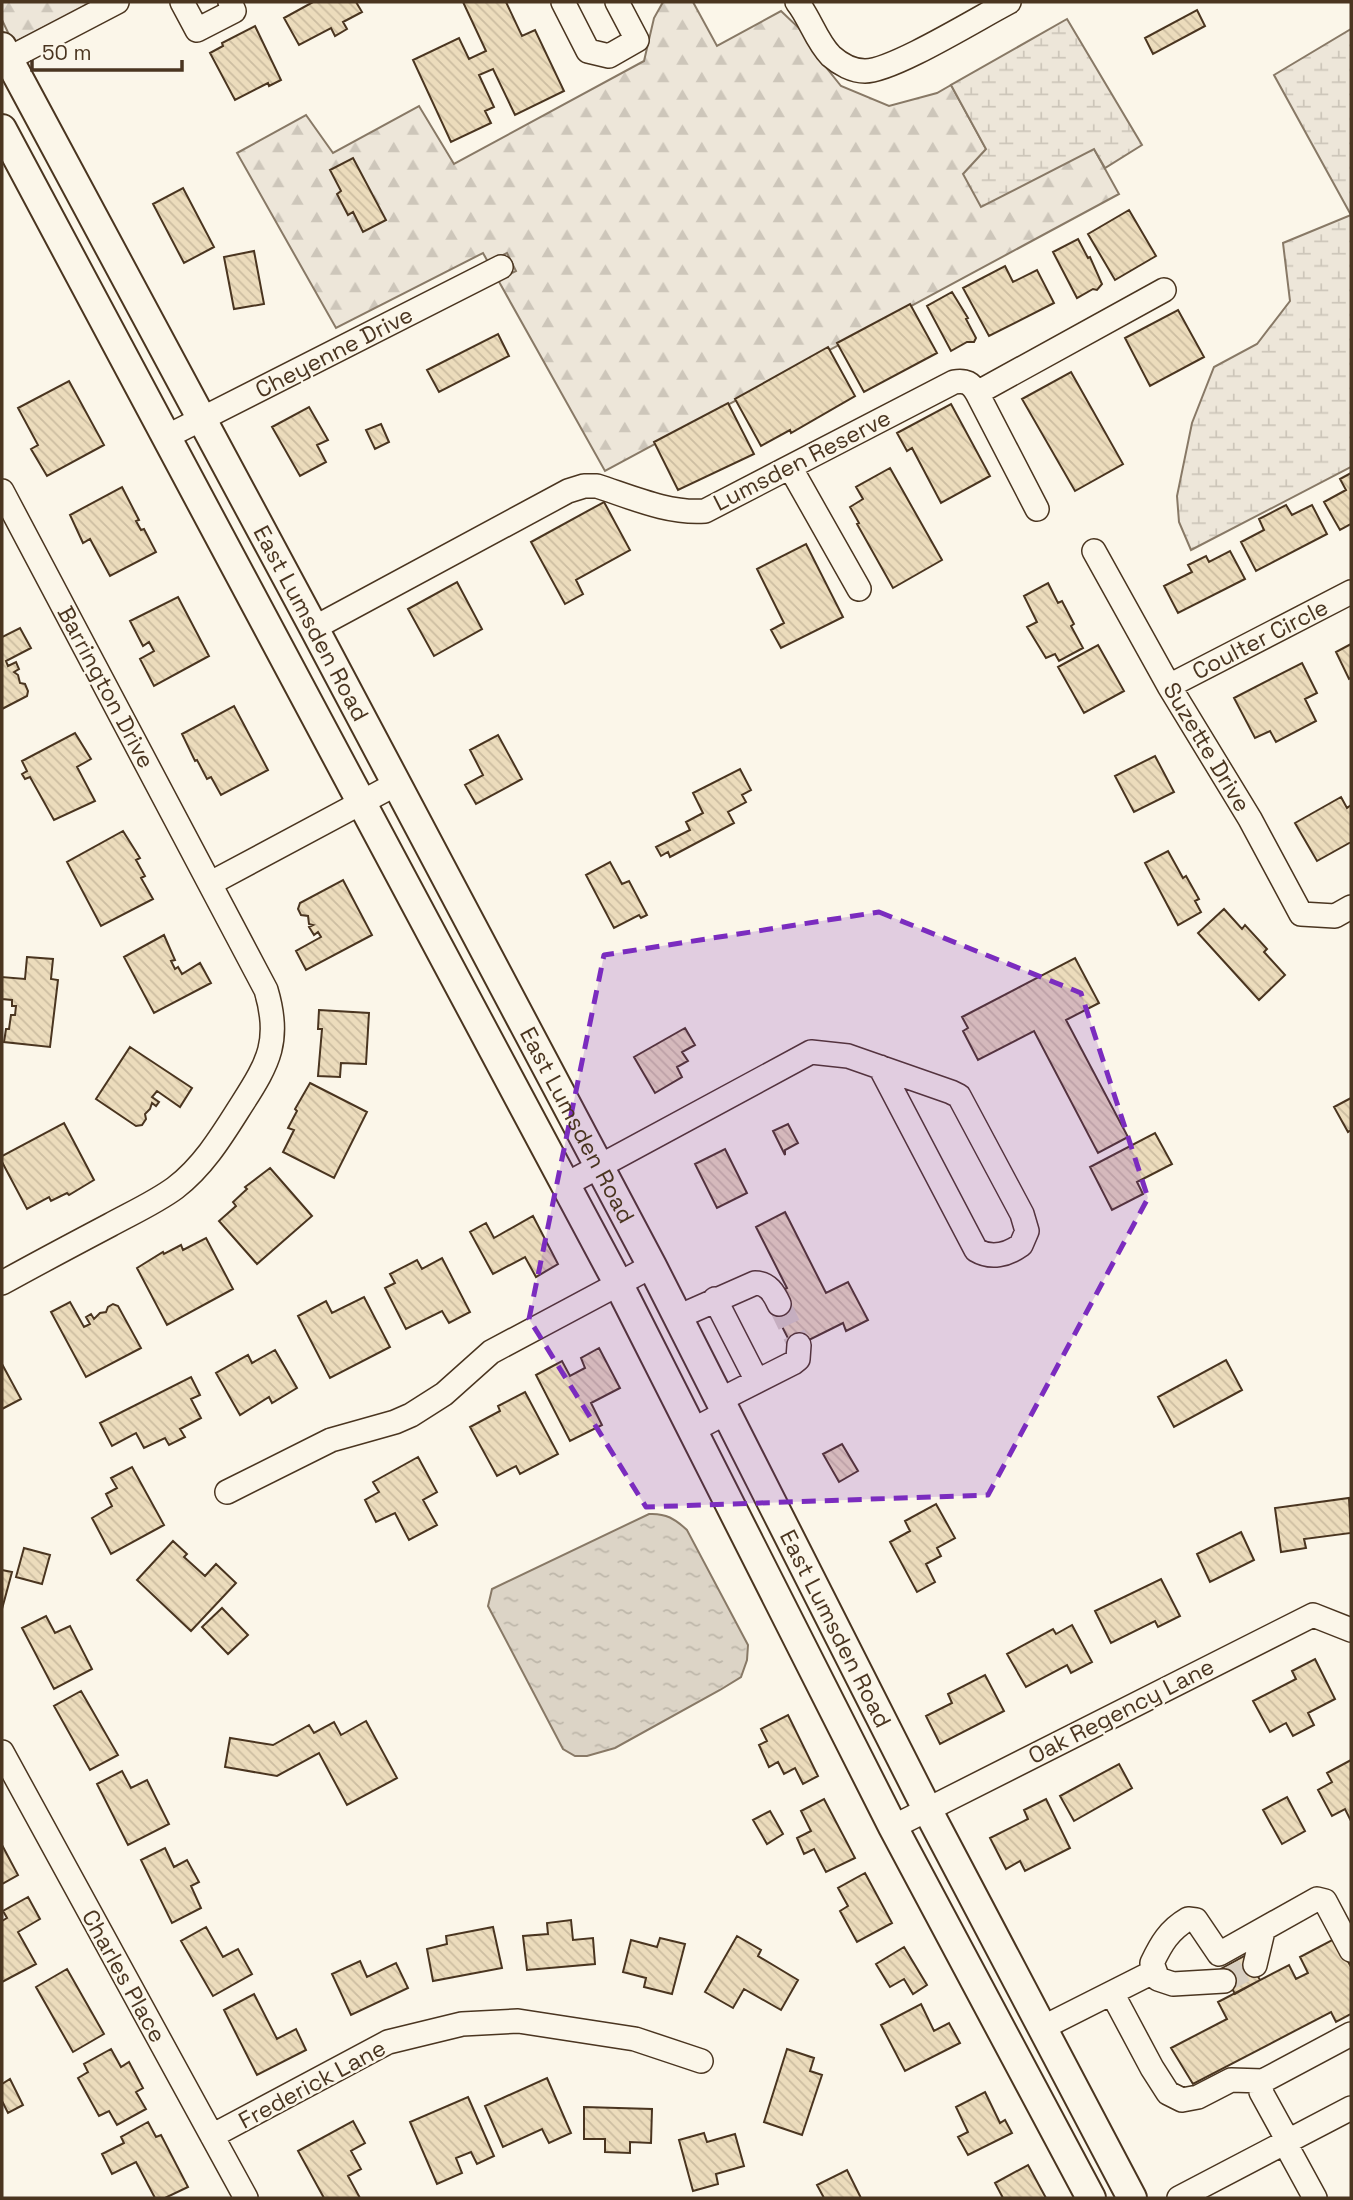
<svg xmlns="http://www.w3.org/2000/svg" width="1353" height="2200" font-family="'Space Grotesk',sans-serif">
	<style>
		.forest { fill: url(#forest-firs); stroke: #887966; stroke-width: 2 }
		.wetland { fill: url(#wetland-marsh); stroke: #887966; stroke-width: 2 }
		.water { fill: url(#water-ripples); stroke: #887966; stroke-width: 2 }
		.building { fill: url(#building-back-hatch); stroke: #4a3520; stroke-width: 2 }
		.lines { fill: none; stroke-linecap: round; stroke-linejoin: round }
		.minor-tunnel { stroke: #d8cfc1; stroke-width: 23; stroke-dasharray: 23 11; stroke-linecap: butt }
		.minor-casing { stroke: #4a3520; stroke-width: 26 }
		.major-casing { stroke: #4a3520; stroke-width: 32 }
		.minor { stroke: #fbf6e9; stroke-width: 23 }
		.major { stroke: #fbf6e9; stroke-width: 28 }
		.marked { fill: #7b2cbf; fill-opacity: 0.2; stroke: #7b2cbf; stroke-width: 5; stroke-dasharray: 14 9; stroke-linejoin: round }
		.labels { text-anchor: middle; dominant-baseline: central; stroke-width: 5; stroke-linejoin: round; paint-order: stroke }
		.street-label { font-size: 23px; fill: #4a3520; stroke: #fbf6e9 }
	</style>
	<defs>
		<pattern id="forest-firs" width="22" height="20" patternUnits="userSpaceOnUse" patternTransform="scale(1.75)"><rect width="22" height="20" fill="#ede6d9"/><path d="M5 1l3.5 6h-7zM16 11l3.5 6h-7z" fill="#cdc6ba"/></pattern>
		<pattern id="wetland-marsh" width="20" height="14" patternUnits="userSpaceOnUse" patternTransform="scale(1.75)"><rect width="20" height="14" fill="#ede6d9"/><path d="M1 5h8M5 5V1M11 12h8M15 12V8" fill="none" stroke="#cdc6ba"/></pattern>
		<pattern id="water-ripples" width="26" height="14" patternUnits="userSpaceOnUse" patternTransform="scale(1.75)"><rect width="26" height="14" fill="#dcd4c6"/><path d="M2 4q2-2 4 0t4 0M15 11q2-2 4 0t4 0" fill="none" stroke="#beb7aa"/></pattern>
		<pattern id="building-back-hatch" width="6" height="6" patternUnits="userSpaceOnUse" patternTransform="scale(1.75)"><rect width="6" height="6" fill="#ecdcbc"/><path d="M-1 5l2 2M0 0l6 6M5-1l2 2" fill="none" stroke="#ccbda1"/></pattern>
	</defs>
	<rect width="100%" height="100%" fill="#fbf6e9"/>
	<!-- forest -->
	<path class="forest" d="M2 2H94L13 43 2 20Z
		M663 2H693L717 46 781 11 801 30 813 51 841 86 889 106 937 93 951 85 986 149H1094L1119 194 605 471 498 280 516 271 507 253 488 262 483 253 336 328 237 153 306 115 333 153 419 106 454 164 644 61 654 18Z"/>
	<!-- wetland -->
	<path class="wetland" d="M1067 19 1142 145 1105 168 1094 149 981 207 963 174 986 149 951 85Z
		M1351 29V467L1191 550 1179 522 1177 496 1192 423 1214 367 1257 344 1290 301 1283 243 1351 215 1274 75Z"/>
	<!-- water -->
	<path class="water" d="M649 1514C666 1513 675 1519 687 1530L748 1645 747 1660 741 1677 720 1690 615 1748 587 1756H575L563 1749 488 1606 492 1589Z"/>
	<!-- building -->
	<path class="building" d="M313 2H356L362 12 343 22 347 29 335 36 331 28 299 45 284 18Z
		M463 2H506L522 36 535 30 564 91 515 115 493 69 479 75 494 107 485 111 491 123 451 142 413 60 459 38 469 59 486 51Z
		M1197 10 1205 26 1153 54 1145 38Z
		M255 26 281 80 269 86 268 83 235 100 210 53 223 46 222 43Z
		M353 158 386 220 363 232 353 212 348 215 337 194 341 191 330 170Z
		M183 188 214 247 184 263 153 204Z
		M1129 210 1156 256 1115 280 1088 234Z
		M1078 239 1088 258 1090 257 1102 284 1097 290 1093 289 1077 298 1053 252Z
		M254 251 264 304 234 309 224 257Z
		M1005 266 1013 282 1037 270 1054 303 989 336 963 288Z
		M952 292 968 318 966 319 976 338 974 342H967L951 351 927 306Z
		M910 304 937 353 864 392 837 343Z
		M1178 310 1204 357 1150 386 1125 338Z
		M498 334 509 356 439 392 427 370Z
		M828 347 855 396 791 433 790 430 761 446 735 399Z
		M1071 372 1123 464 1075 491 1022 399Z
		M69 381 104 445 47 476 31 449 38 445 18 408Z
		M728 403 754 454 678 490 654 442Z
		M951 404 990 476 941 503 912 448 907 451 897 433Z
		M309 407 328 440 317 445 326 462 300 476 272 427Z
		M381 424 389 442 375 449 366 430Z
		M890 468 942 560 893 588 857 524 859 523 850 507 863 499 856 487Z
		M1351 473V524L1340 530 1324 502 1346 490 1340 479Z
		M122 487 139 520 136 521 141 530 144 529 156 552 110 576 90 539 83 543 70 515Z
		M604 502 630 550 576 580 583 594 565 604 531 542Z
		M1286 505 1292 515 1312 505 1327 534 1256 571 1241 542 1264 530 1259 519Z
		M806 544 843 617 781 648 771 630 784 623 757 569Z
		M1230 551 1245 579 1178 613 1164 586 1192 572 1188 565 1206 556 1209 562Z
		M457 582 482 629 434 656 408 609Z
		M1048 583 1058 603 1062 601 1074 624 1071 626 1083 648 1059 661 1055 654 1046 658 1027 627 1037 622 1024 596Z
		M178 597 209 656 154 686 140 659 154 651 149 642 143 646 130 621Z
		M20 628 31 648 6 661 8 666 16 662 19 669 14 672 18 675 20 683 25 684 28 691 27 696 2 709V637Z
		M1351 644V678L1349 679 1336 652Z
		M1098 645 1124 691 1084 713 1058 667Z
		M1302 663 1317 693 1305 699 1316 721 1276 742 1270 731 1255 738 1234 698Z
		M234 706 268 770 221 795 211 777 207 779 197 760 195 761 182 734Z
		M75 733 91 759 77 767 95 801 54 820 30 777 25 779 22 774 27 771 22 761Z
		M498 735 522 779 476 804 465 785 483 775 470 750Z
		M1155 756 1174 792 1134 812 1115 776Z
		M740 769 751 790 742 795 746 802 728 812 734 823 670 857 668 852 661 856 656 847 690 830 686 822 703 813 693 793Z
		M1341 797 1347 808 1351 805V842L1317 861 1295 823Z
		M123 831 140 858 136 860 145 876 141 878 153 899 101 926 67 862Z
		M1168 851 1183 878 1186 876 1199 899 1195 901 1201 912 1178 925 1145 863Z
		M610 862 622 884 629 881 647 915 641 918 639 915 614 928 586 875Z
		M343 880 372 935 306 970 296 951 321 937 318 932 314 935 309 927 313 925 309 924 308 916 301 915 298 909 300 903Z
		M1224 909 1242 929 1245 925 1267 949 1264 952 1285 975 1259 1000 1198 933Z
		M164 935 175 960 171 961 175 969 178 967 182 974 200 963 211 983 154 1013 124 957Z
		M27 957 53 959 51 979 58 980 50 1047 4 1042 6 1029H9L11 1015H15L16 1006H12V1000L2 999V977L25 979Z
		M1075 958 1099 1003 1066 1020 1128 1137 1098 1153 1034 1031 978 1060 963 1031 968 1028 962 1017Z
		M319 1010 369 1013 366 1064 341 1063 340 1077 318 1076 322 1029H318Z
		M685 1028 695 1045 682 1052 688 1061 677 1067 682 1077 655 1093 634 1057Z
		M130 1047 192 1088 180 1107 157 1091 152 1097 159 1102 156 1106 152 1103 150 1109 145 1114 146 1119 142 1125 136 1126 96 1099Z
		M310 1083 367 1112 334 1178 283 1152 294 1130 288 1128 297 1111 295 1109Z
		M1351 1098V1130L1348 1132 1334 1107Z
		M64 1123 94 1180 69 1195 67 1193 51 1201 49 1197 27 1209 2 1162V1156Z
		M788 1124 798 1143 785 1150V1155L773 1131Z
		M1155 1133 1172 1164 1137 1182 1143 1194 1112 1210 1090 1167Z
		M725 1149 747 1193 717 1208 695 1164Z
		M270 1168 312 1216 257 1264 219 1221 236 1206 233 1202 247 1189 245 1187Z
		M785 1212 826 1293 848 1282 868 1320 846 1331 843 1323 793 1348 772 1307 779 1292 787 1288 756 1227Z
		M533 1216 558 1264 536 1277 525 1257 493 1274 470 1232 486 1223 494 1238Z
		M206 1238 233 1289 167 1325 137 1268 163 1252 164 1254 181 1245 183 1250Z
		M442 1258 470 1312 449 1323 442 1311 406 1329 385 1288 395 1283 390 1274 417 1260 422 1269Z
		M364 1297 390 1347 330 1378 298 1316 326 1301 332 1313Z
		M70 1302 84 1327 90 1324 86 1317 91 1314 94 1319 100 1313 106 1312 108 1307 113 1304 118 1306 141 1348 86 1377 51 1312Z
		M599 1348 620 1388 591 1403 602 1425 570 1441 536 1375 562 1361 570 1376 585 1368 581 1358Z
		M275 1350 297 1388 272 1403 269 1397 240 1415 216 1373 248 1355 252 1363Z
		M1226 1360 1242 1390 1174 1427 1158 1397Z
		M2 1364 21 1399 2 1409Z
		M191 1377 200 1395 191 1399 201 1418 180 1429 185 1437 169 1445 165 1438 144 1448 136 1433 112 1446 100 1423Z
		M525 1392 558 1454 520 1474 516 1466 497 1476 470 1427 500 1411 498 1406Z
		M842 1444 858 1471 839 1482 823 1454Z
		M418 1457 437 1492 423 1500 437 1525 409 1540 395 1513 376 1522 365 1500 379 1492 373 1482Z
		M132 1467 164 1525 111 1554 92 1518 112 1506 106 1494 117 1488 111 1478Z
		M1349 1498 1351 1533 1304 1539 1306 1548 1281 1552 1275 1508Z
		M936 1504 955 1538 937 1548 941 1556 926 1564 935 1582 917 1592 890 1542 910 1531 905 1521Z
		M1241 1532 1254 1560 1210 1582 1197 1554Z
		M173 1541 187 1554 184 1557 205 1576 216 1564 236 1583 191 1631 137 1580Z
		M24 1548 50 1555 42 1584 16 1577Z
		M2 1570 12 1572 2 1609Z
		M1161 1579 1180 1616 1158 1627 1155 1621 1111 1643 1095 1611Z
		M222 1608 248 1635 228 1654 202 1627Z
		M46 1616 55 1633 70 1626 92 1669 54 1689 22 1628Z
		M1072 1625 1092 1662 1071 1673 1067 1665 1026 1687 1007 1654 1053 1629 1056 1634Z
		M1315 1659 1335 1699 1308 1713 1314 1725 1293 1736 1286 1723 1270 1732 1253 1701 1296 1679 1292 1671Z
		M985 1675 1004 1711 940 1744 926 1716 952 1703 948 1694Z
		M81 1691 118 1755 90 1770 54 1706Z
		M788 1715 818 1776 803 1784 795 1768 784 1774 778 1762 769 1767 759 1745 767 1741 761 1729Z
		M366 1721 397 1778 347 1805 319 1753 277 1776 225 1767 230 1738 273 1745 309 1725 314 1733 334 1722 341 1735Z
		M1351 1760V1821L1345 1809 1332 1816 1318 1790 1332 1782 1327 1773Z
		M1119 1764 1132 1788 1074 1821 1060 1796Z
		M122 1771 131 1788 147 1780 169 1824 128 1845 97 1784Z
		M1287 1797 1305 1831 1282 1844 1263 1810Z
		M824 1799 855 1858 826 1872 814 1849 804 1854 797 1838 811 1831 801 1811Z
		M1046 1799 1070 1848 1025 1871 1020 1861 1006 1869 990 1838 1028 1819 1024 1810Z
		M770 1811 783 1834 767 1844 753 1820Z
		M2 1845 18 1875 2 1884Z
		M165 1848 174 1867 187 1860 199 1882 191 1886 201 1908 172 1923 141 1860Z
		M865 1873 892 1923 857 1942 840 1911 848 1906 838 1888Z
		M28 1897 40 1919 18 1932 36 1964 2 1982V1921L7 1918 3 1911Z
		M571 1920 573 1940 593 1938 595 1964 527 1970 523 1936 548 1934 547 1923Z
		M206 1927 223 1957 238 1949 252 1974 213 1996 181 1941Z
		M493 1927 502 1968 433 1981 427 1949 447 1944 446 1936Z
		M737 1936 761 1950 758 1956 798 1980 781 2010 744 1989 733 2008 705 1992Z
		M660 1938 685 1944 672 1994 644 1987 646 1978 623 1972 631 1940 657 1947Z
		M1336 1938 1351 1967V2014L1336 2022 1331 2012 1193 2084 1171 2048 1227 2019 1218 2002 1289 1965 1296 1979 1308 1973 1300 1957Z
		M904 1947 927 1985 913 1994 904 1979 890 1987 876 1964Z
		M1246 1955 1260 1980 1235 1994 1221 1969Z
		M360 1961 367 1977 396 1963 408 1988 351 2015 332 1974Z
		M67 1969 104 2034 73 2052 36 1987Z
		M254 1994 277 2039 296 2029 306 2050 257 2075 224 2010Z
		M921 2004 934 2031 949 2023 960 2043 905 2071 881 2025Z
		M111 2049 121 2067 129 2062 143 2088 136 2092 146 2109 117 2125 109 2111 99 2116 78 2078 88 2072 84 2064Z
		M787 2049 814 2058 810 2071 822 2075 802 2135 764 2122Z
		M547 2078 571 2133 549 2143 542 2129 503 2147 485 2106Z
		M10 2079 23 2105 8 2113 2 2101V2084Z
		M985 2092 1000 2123 1005 2120 1012 2133 968 2155 958 2137 968 2132 956 2107Z
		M468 2097 494 2156 477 2164 471 2152 456 2158 462 2173 437 2184 410 2122Z
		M584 2107 652 2109 651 2143 630 2142V2153L605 2152V2139H584Z
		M353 2121 365 2143 351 2151 361 2169 348 2176 360 2198H324L298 2151Z
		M148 2122 156 2137 161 2135 188 2187 165 2198H155L136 2162 112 2174 102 2154 124 2143 121 2137Z
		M704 2133 707 2142 735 2134 744 2166 716 2174 718 2184 693 2191 679 2140Z
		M1028 2165 1046 2198H1003L995 2183Z
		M847 2170 861 2198H824L817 2185Z"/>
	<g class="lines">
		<!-- minor-tunnel -->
		<path class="minor-tunnel" d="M779 1304 799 1345
			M1224 1981 1255 1965"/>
		<defs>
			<path id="minor" d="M182 2 197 30 234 11 230 2
				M563 2 588 51 609 56 637 40 617 2
				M797 2C810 18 816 41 831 56 840 64 853 71 865 71 893 71 980 17 1009 2
				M2 65 8 59 117 2
				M977 393 1037 509
				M166 437 501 267
				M790 467 859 589
				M2 491 266 990C281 1040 269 1062 242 1104 223 1134 204 1166 175 1188 156 1202 132 1213 110 1225 74 1244 38 1263 2 1283
				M1094 551 1169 686 1250 819 1301 914 1335 916 1351 907
				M314 628 568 491 584 486H597C631 497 669 514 705 511L954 382C966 380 971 383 977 393L1164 290
				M1169 686 1351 592
				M211 883 396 784
				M565 1185 811 1052 848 1056 951 1092 959 1096 1022 1214 1027 1231 1021 1245C1007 1255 991 1259 976 1250L880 1067
				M715 1299 757 1381
				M678 1317 755 1283C768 1283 774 1293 779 1304
				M720 1400 793 1363 798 1359 799 1345
				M693 1430 727 1412
				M227 1492 331 1440 395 1422 411 1415 444 1394 491 1352 652 1266
				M2 1752 246 2198
				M893 1827 1313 1615 1351 1630
				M1255 1965 1263 1931
				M1224 1981 1173 1984 1158 1979 1152 1963C1161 1944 1169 1930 1188 1919L1196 1920 1219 1954 1317 1899 1325 1901 1351 1950
				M1112 1993 1152 2068 1168 2093 1182 2100 1198 2097 1231 2080 1263 2081
				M1042 2028 1155 1971
				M212 2136 388 2042 462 2024 518 2021 635 2039 701 2061
				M1288 2141 1261 2092 1263 2081 1351 2034
				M1285 2143 1315 2198
				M1179 2198 1351 2108"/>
			<g id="major">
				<path id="s1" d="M2 47 314 628 652 1266 927 1809 1132 2198"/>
				<path d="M2 129 618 1283 893 1827 1091 2198"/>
			</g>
		</defs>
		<!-- minor casing -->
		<use href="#minor" class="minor-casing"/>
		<!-- major casing -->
		<use href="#major" class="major-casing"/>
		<!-- minor -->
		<use href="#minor" class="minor"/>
		<!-- major -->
		<use href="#major" class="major"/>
	</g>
	<!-- marked area -->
	<path class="marked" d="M879 912 1081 993 1148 1198 988 1495 646 1507 529 1319 604 955Z"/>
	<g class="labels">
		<!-- street labels -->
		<g class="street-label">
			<text transform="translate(334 352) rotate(-27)">Cheyenne Drive</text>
			<text transform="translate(802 460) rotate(-27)">Lumsden Reserve</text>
			<text stroke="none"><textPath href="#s1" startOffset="654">East Lumsden Road</textPath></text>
			<text transform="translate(1260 639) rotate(-27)">Coulter Circle</text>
			<text transform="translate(106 687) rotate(62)">Barrington Drive</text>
			<text transform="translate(1207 747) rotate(59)">Suzette Drive</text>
			<text stroke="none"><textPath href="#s1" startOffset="1222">East Lumsden Road</textPath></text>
			<text stroke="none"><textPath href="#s1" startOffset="1788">East Lumsden Road</textPath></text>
			<text transform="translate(1121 1711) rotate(-27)">Oak Regency Lane</text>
			<text transform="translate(124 1976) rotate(61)">Charles Place</text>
			<text transform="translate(312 2084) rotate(-28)">Frederick Lane</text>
		</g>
	</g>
	<!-- border -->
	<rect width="1353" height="2200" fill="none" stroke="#4a3520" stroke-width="7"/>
	<!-- scale -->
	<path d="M32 60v10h150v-10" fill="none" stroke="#4a3520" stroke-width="3.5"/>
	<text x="42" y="60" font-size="21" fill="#4a3520" stroke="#fbf6e9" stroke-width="5" paint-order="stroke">50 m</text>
</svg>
